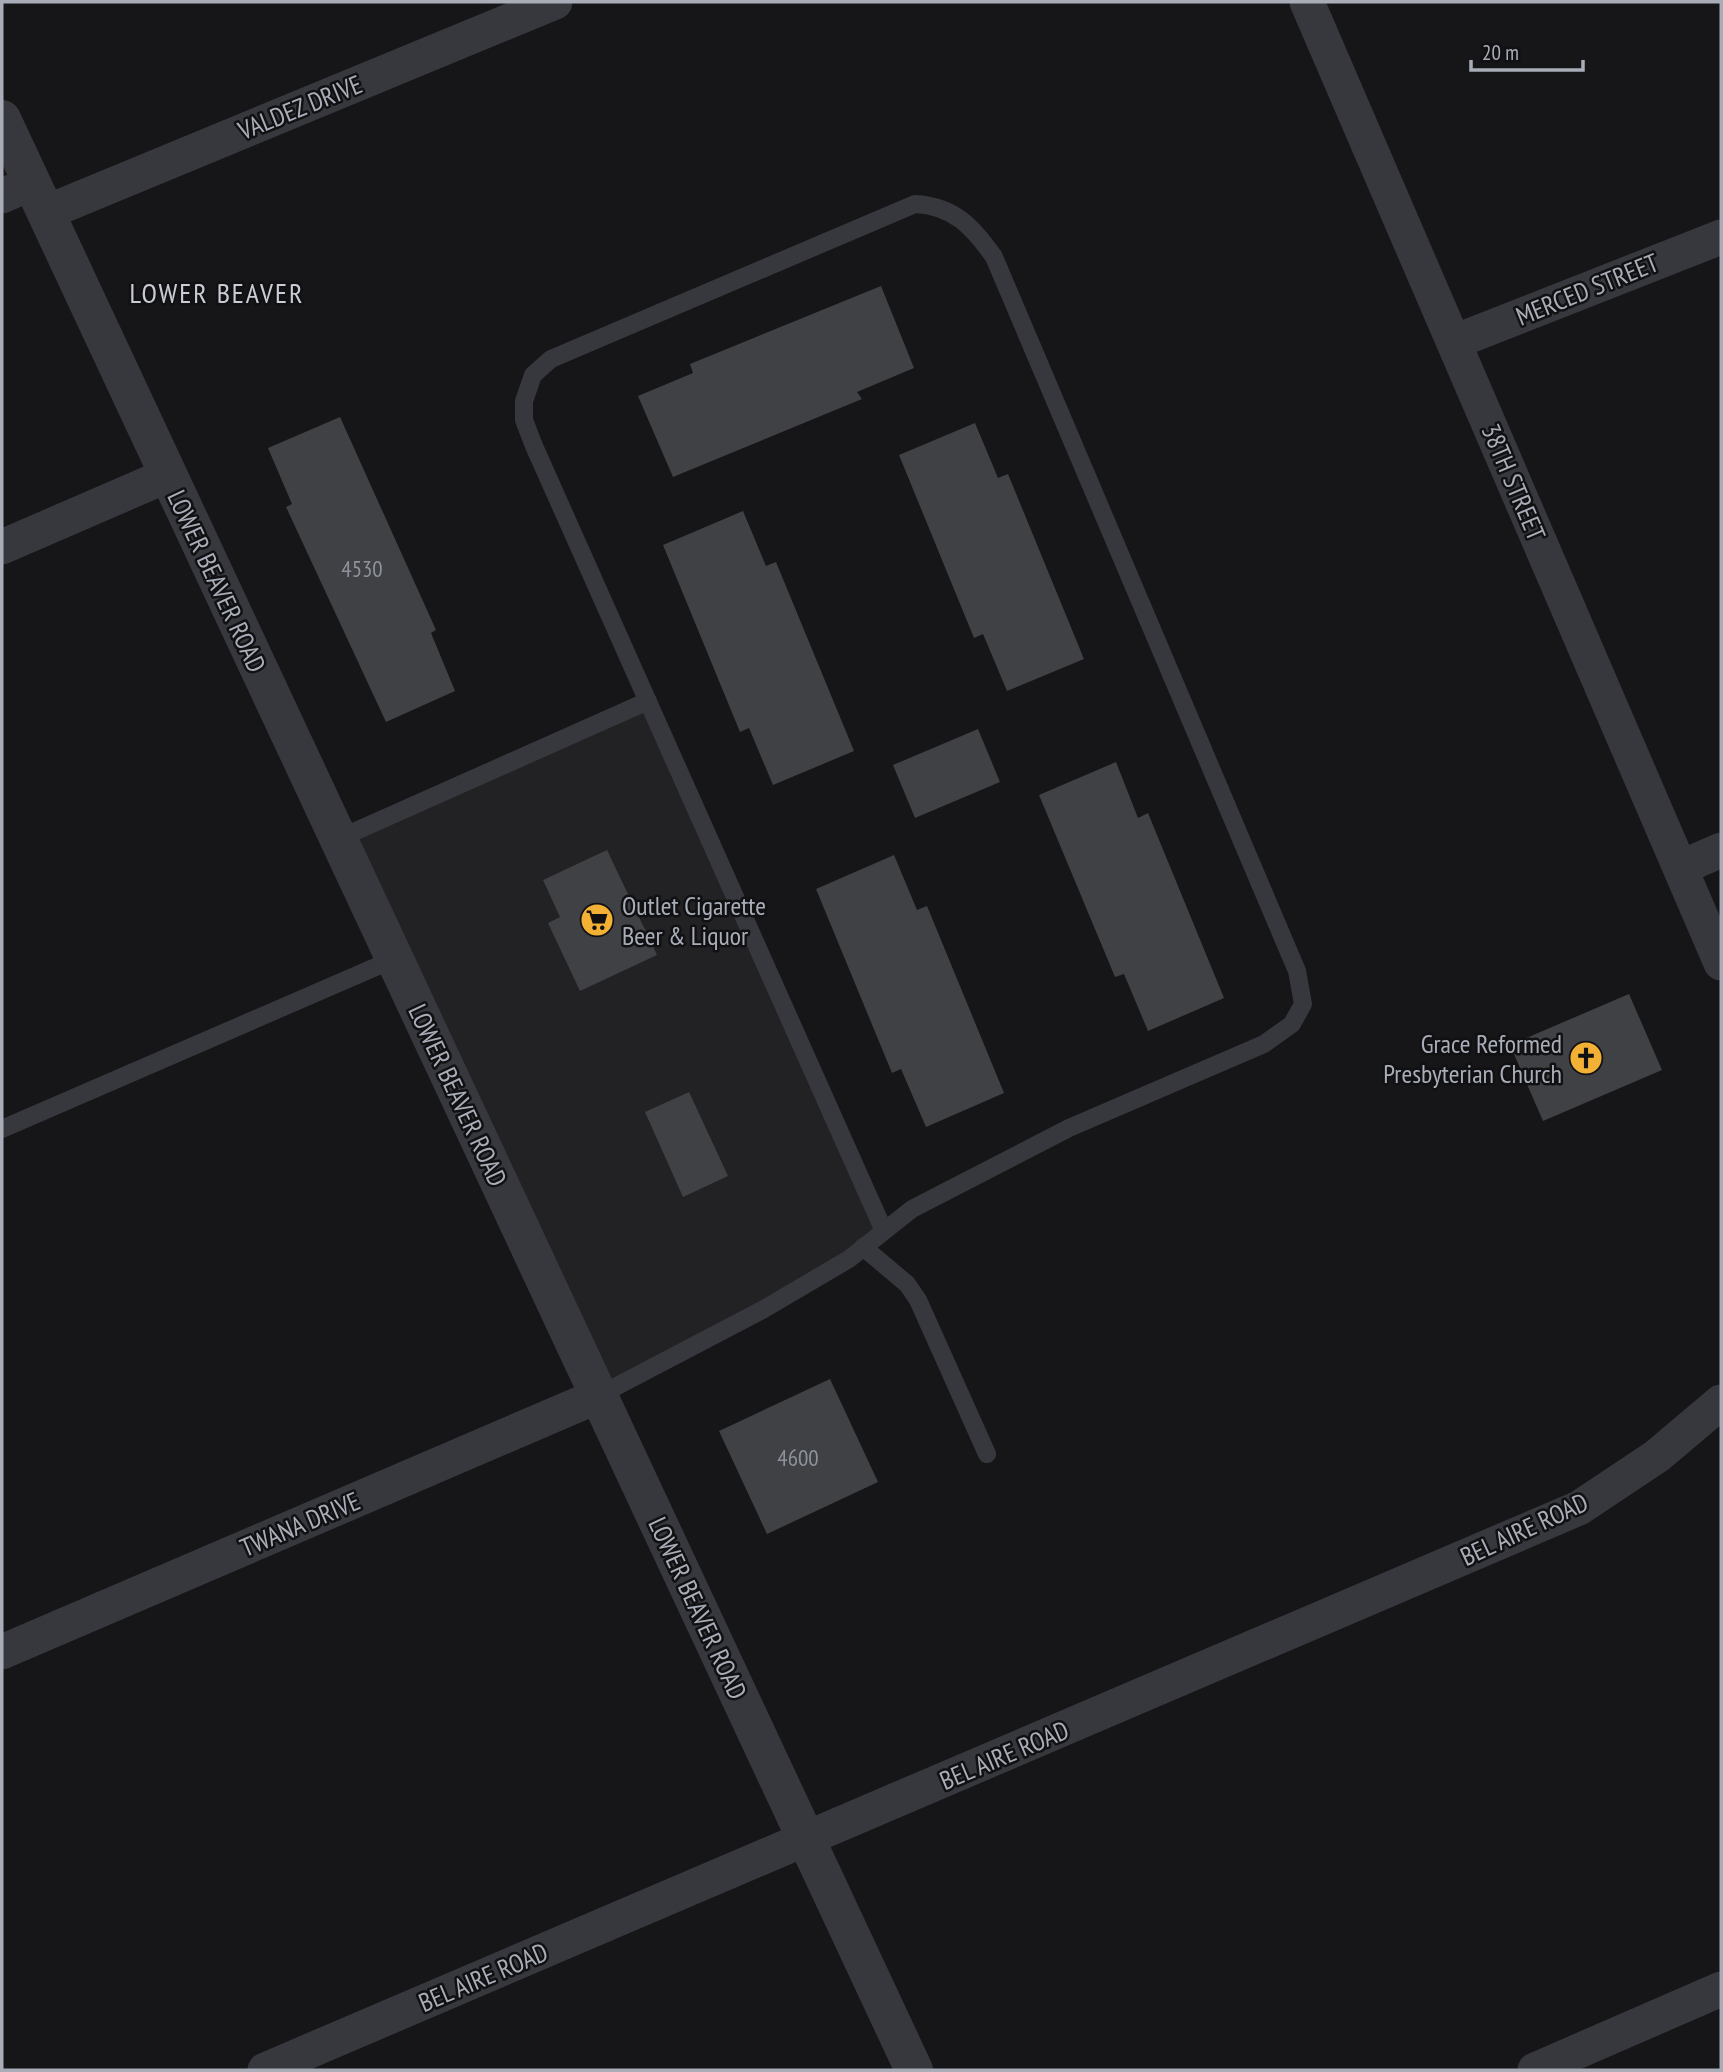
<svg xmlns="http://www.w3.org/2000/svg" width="1723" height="2072" font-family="'PT Sans Narrow',sans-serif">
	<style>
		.built { fill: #222225 }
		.building { fill: #404145 }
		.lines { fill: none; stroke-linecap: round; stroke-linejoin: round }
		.service { stroke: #37383d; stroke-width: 18 }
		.minor { stroke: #37383d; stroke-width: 35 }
		.tertiary { stroke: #37383d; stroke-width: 38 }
		.labels { text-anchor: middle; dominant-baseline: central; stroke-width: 5; stroke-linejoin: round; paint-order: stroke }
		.number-label { font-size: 23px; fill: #8e929b }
		.street-label { font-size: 26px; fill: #a8adb8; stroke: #111113 }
		.poi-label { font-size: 26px; fill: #a8adb8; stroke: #111113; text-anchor: start }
		.neighbourhood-label { font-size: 28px; letter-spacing: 2px; fill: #c9ccd4; stroke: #111113 }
	</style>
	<rect width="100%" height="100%" fill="#161618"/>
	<!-- built -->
	<path class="built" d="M648 701 884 1231 598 1396 338 839Z"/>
	<!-- building -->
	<path class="building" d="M881 286 914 368 857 392 862 399 673 477 638 396 693 373 690 364Z
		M340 417 436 630 431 633 455 691 386 722 286 507 292 504 268 448Z
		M975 423 998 478 1008 474 1084 659 1007 691 983 634 974 638 899 455Z
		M743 511 766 566 776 562 854 751 773 785 749 728 740 732 663 545Z
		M978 729 1000 782 915 818 893 765Z
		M1116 762 1138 818 1148 813 1224 998 1148 1031 1124 974 1115 977 1039 795Z
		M607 850 657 955 580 991 548 923 560 917 543 880Z
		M894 855 917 910 927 906 1004 1093 926 1127 901 1069 892 1073 816 889Z
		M1629 994 1662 1070 1543 1121 1510 1045Z
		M689 1092 728 1176 683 1197 645 1112Z
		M830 1379 878 1482 767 1534 719 1431Z"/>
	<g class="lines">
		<!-- service -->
		<path class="service" d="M338 839 648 701
			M2 1129 394 959
			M863 1247 907 1284 918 1300 987 1454
			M598 1396 764 1309 849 1259 912 1209 1069 1128 1264 1044 1292 1024 1303 1004 1297 971 994 257C973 227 954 206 915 204L551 359 533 375 524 401V420L534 446 884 1231"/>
		<!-- minor -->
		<path class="minor" d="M1307 2 1721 963
			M2 196 31 183
			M45 213 555 2
			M1454 342 1721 237
			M2 547 168 475
			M1680 868 1721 850
			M2 1652 598 1396
			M265 2070 1579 1508 1657 1456 1721 1402
			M1535 2070 1721 1989"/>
		<!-- tertiary -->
		<path class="tertiary" d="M2 119 914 2070"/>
	</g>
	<!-- icons -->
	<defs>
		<symbol id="supermarket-disc" viewBox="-11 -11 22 22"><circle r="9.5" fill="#f2b134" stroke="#111113"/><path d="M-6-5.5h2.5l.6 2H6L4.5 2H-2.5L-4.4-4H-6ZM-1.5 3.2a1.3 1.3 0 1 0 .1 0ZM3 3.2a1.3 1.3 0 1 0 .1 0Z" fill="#111"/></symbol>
		<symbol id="church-disc" viewBox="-11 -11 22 22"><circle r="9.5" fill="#f2b134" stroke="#111113"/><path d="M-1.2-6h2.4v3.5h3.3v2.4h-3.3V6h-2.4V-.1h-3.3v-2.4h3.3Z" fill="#111"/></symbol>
	</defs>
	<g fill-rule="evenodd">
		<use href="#supermarket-disc" x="578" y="901" width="38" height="38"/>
		<use href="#church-disc" x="1567" y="1039" width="38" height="38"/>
	</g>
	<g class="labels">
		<!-- number labels -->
		<g class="number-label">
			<text x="362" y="568">4530</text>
			<text x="798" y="1457">4600</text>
		</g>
		<!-- street labels -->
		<g class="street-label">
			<text transform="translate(300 107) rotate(-22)">VALDEZ DRIVE</text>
			<text transform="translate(1587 289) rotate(-22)">MERCED STREET</text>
			<text transform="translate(1514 482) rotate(67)">38TH STREET</text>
			<text transform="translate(217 581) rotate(65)">LOWER BEAVER ROAD</text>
			<text transform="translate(458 1095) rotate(65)">LOWER BEAVER ROAD</text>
			<text transform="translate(300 1524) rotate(-23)">TWANA DRIVE</text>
			<text transform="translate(1524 1529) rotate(-25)">BEL AIRE ROAD</text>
			<text transform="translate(698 1608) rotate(65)">LOWER BEAVER ROAD</text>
			<text transform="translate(1004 1755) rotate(-23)">BEL AIRE ROAD</text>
			<text transform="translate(483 1977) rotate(-23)">BEL AIRE ROAD</text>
		</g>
		<!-- poi labels -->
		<g class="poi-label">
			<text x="622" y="905">Outlet Cigarette<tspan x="622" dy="30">Beer &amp; Liquor</tspan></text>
			<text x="1562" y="1043" text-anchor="end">Grace Reformed<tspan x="1562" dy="30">Presbyterian Church</tspan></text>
		</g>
		<!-- neighbourhood labels -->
		<g class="neighbourhood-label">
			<text x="217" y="292">LOWER BEAVER</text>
		</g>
	</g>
	<!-- border -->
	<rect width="1723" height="2072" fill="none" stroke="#a8adb8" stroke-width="7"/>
	<!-- scale -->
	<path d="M1471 60v10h112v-10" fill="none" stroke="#a8adb8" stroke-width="3.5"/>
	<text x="1482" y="60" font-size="21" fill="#a8adb8" stroke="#111113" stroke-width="5" paint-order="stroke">20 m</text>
</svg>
